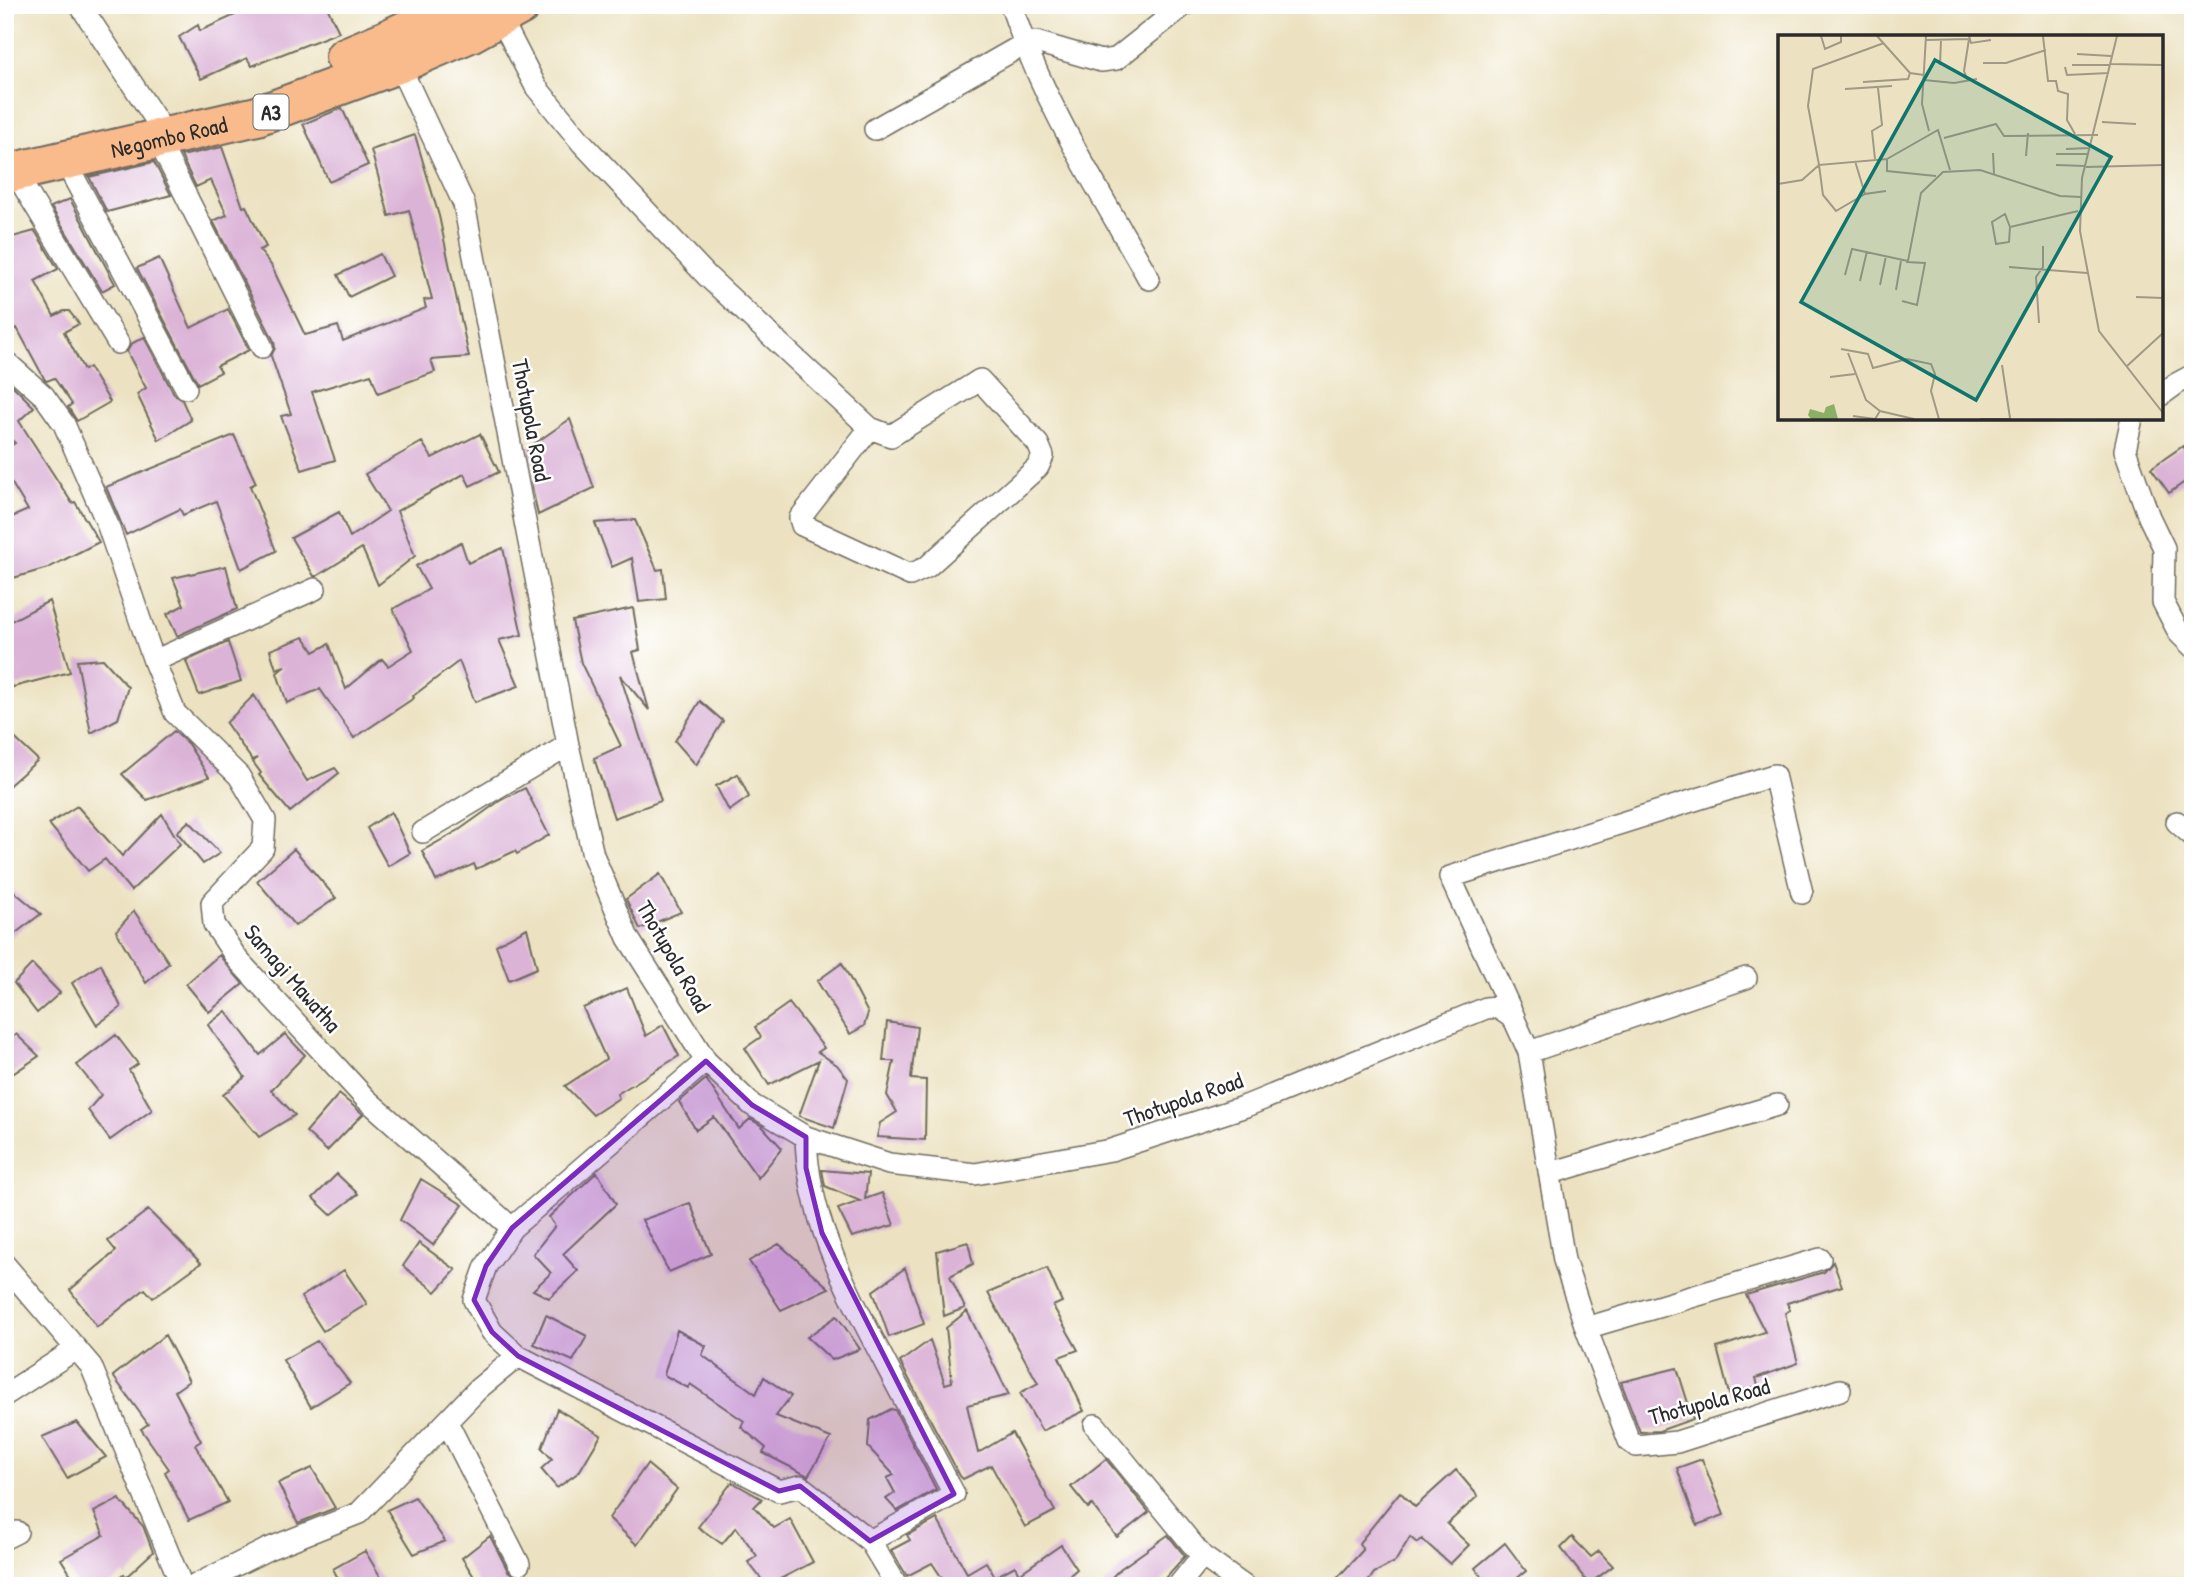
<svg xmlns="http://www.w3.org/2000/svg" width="2198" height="1591" font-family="'Patrick Hand',sans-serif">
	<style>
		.building { fill: #dbb3d7 }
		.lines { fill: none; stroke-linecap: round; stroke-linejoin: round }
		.street-casing { stroke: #6f6b60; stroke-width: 24 }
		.highway-casing { stroke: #6f6b60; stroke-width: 42 }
		.street { stroke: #fff; stroke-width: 21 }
		.highway { stroke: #fabb8c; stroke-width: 38 }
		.marked { fill: #7b2cbf; fill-opacity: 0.2; stroke: #7b2cbf; stroke-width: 5; stroke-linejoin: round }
		.labels { text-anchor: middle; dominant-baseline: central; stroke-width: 5; stroke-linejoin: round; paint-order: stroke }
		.shield { fill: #fff; stroke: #6b6b6b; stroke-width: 2 }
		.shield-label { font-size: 21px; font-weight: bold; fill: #2b2b2b }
		.street-label { font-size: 23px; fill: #2b2b2b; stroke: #fff }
		.inset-road { fill: none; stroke: #9f9985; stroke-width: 2 }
		.view { fill: #0f766e; fill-opacity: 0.15; stroke: #0f766e; stroke-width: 3.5 }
		.inset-edge { fill: none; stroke: #2b2b2b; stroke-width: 3.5 }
	</style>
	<rect width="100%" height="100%" fill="#fff"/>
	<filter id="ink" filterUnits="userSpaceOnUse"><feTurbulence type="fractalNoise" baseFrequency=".0143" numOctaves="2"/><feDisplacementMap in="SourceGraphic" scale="14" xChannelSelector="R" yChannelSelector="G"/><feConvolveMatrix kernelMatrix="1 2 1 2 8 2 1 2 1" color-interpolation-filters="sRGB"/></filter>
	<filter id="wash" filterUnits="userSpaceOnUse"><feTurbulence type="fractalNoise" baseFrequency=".00686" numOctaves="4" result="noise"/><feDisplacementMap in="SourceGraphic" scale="28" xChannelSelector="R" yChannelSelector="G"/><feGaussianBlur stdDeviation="1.57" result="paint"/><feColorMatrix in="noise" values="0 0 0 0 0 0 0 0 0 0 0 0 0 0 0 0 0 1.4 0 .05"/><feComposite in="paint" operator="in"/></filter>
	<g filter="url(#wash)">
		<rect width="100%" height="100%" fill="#ece2c1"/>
		<g id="blocks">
			<!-- building -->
			<path class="building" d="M257 5H326L339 32 252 66 247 58 201 79 179 37 198 25 200 31Z
				M342 108 368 165 329 182 303 124Z
				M415 135 439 216 469 357 431 360 435 372 378 393 371 374 312 392 335 460 302 470 281 416 291 414 271 356 275 348 274 341 213 221 227 215 211 180 196 187 181 156 222 147 243 207 246 206 266 247 259 250 271 265 305 335 338 326 343 341 426 308 424 300 432 299 409 210 389 216 371 150Z
				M154 162 171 195 107 212 89 177Z
				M70 199 115 284 102 291 51 207Z
				M35 231 58 269 35 281 54 316 64 311H69L79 324 64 332 84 370 89 367 110 402 77 421 68 407 72 404 54 378 47 381 45 380 17 328 11 331 5 322V239Z
				M380 254 391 276 349 297 338 275Z
				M159 258 191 328 228 309 249 350 217 366 221 372 198 384 137 268Z
				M144 337 174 394 182 400 191 420 159 440 137 394 146 388 127 352 131 344Z
				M12 385 34 407 19 421 72 503 75 502 99 542 48 568 13 578 5 569V520L28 510 5 472V450L15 443 5 434V392Z
				M570 419 594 488 538 515 531 482 542 477 527 449Z
				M480 434 499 472 470 486 464 474 397 511 415 556 378 585 362 548 317 576H314L291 538 339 512 350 537 388 511 365 474 422 442 432 458Z
				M234 435 256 483 250 486 276 551 241 569 216 501 183 515 180 509 126 535 106 487Z
				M2183 446 2193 460V476L2169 493 2151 468Z
				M635 520 657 570 663 569 666 599 639 602 632 558 612 567 595 523Z
				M461 542 468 563 503 548 522 635 499 640 519 686 475 702 459 661 413 696 414 698 354 738 320 689 287 703 277 673 285 666 276 669 270 650 304 637 314 652 329 644 346 689 382 659 388 666 413 650 393 609 429 589 416 566Z
				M226 566 237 609 177 636 167 614 184 605 173 578Z
				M49 601 70 672 13 687 5 675V624Z
				M633 608 640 650 633 652 649 710 620 675 661 801 614 818 594 758 621 746 581 663 572 621Z
				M228 642 241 681 199 695 186 661Z
				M103 659 128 687 118 719 91 733 77 661Z
				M254 695 307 781 335 768 339 773 290 812 259 775 261 773 253 762 257 758 252 760 226 723Z
				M700 701 723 721 696 765 675 741Z
				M5 729 38 760 5 789Z
				M174 731 188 744 209 777 147 800 122 774Z
				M738 774 749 797 729 811 716 786Z
				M525 788 549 835 517 854 515 851 476 869 474 864 436 881 422 851 459 830 501 800Z
				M77 806 122 856 162 814 180 844 131 891 105 859 88 871 49 824Z
				M391 812 410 853 388 866 367 828Z
				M189 821 220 853 203 864 177 832Z
				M294 849 336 898 295 926 257 881Z
				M660 874 681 912 640 929 626 899Z
				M5 884 41 914 5 941Z
				M134 911 169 963 146 983 116 931Z
				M527 928 537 968 509 980 496 945Z
				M219 955 243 984 209 1012 186 984Z
				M842 963 868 1013 864 1026 850 1034 817 981Z
				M32 964 60 993 37 1013 14 983Z
				M101 964 121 1007 97 1025 72 983Z
				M627 988 646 1036 663 1025 679 1056 617 1094 619 1098 593 1115 565 1086 606 1059 583 1008Z
				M789 1003 824 1048 818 1052 837 1065 848 1079 834 1128 799 1116 819 1060 769 1085 745 1048 761 1037 755 1027Z
				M226 1011 260 1055 285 1034 305 1055 271 1090 295 1115 259 1137 223 1095 245 1077 208 1025Z
				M887 1022 917 1027 911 1079 926 1080 925 1140 877 1137 880 1123 897 1112 887 1095 894 1061H883Z
				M16 1034 39 1056 5 1079V1043Z
				M116 1035 138 1064 129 1070 152 1110 110 1140 88 1110 101 1095 77 1065Z
				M706 1079 739 1129 750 1119 762 1126 782 1148 758 1178 714 1117 696 1130 679 1102Z
				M339 1094 363 1114 327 1151 306 1132Z
				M822 1170 868 1174 865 1199 882 1193 894 1225 852 1237 838 1209 860 1201 825 1186Z
				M597 1172 616 1204 563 1254 578 1271 549 1298 533 1290 551 1273 533 1254 555 1226 549 1217Z
				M337 1174 358 1194 331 1215 313 1198Z
				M421 1179 463 1205 433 1245 400 1220Z
				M690 1203 711 1254 669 1272 642 1220Z
				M148 1210 201 1263 153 1298 145 1289 97 1327 70 1290 116 1251 108 1241Z
				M968 1242 973 1264 950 1276 965 1308 944 1316 937 1251Z
				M419 1243 456 1270 436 1292 403 1266Z
				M779 1244 829 1288 781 1310 749 1261Z
				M1833 1262 1842 1286 1787 1303 1790 1310 1785 1313 1798 1363 1756 1378 1758 1386 1729 1394 1717 1348 1765 1332 1746 1295 1824 1272Z
				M905 1268 924 1324 889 1337 873 1291Z
				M1047 1268 1062 1302 1053 1306 1078 1350 1059 1357 1084 1411 1042 1431 1020 1393 1038 1383 988 1293Z
				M344 1270 367 1304 323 1331 301 1297Z
				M967 1311 1009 1395 967 1405 978 1453 1012 1433 1055 1511 1025 1527 991 1465 963 1479 960 1476 900 1362 930 1340 945 1384 952 1382 946 1328Z
				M546 1315 587 1336 573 1361 534 1344Z
				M837 1316 860 1349 832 1360 807 1337Z
				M677 1330 706 1346 702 1355 756 1394 764 1377 791 1396 776 1416 831 1438 808 1476 763 1453 766 1448 741 1427 744 1421 690 1384 688 1388 664 1375Z
				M165 1335 189 1381 175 1391 201 1441 195 1445 228 1502 189 1520 165 1472 169 1469 141 1429 148 1424 113 1376Z
				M317 1341 350 1383 311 1407 283 1360Z
				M1677 1368 1693 1419 1659 1431 1640 1432 1621 1382Z
				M557 1409 601 1435 579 1472 557 1488 541 1469 552 1459 542 1448Z
				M891 1409 895 1410 936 1489 897 1511 886 1499 895 1493 887 1478 894 1475 868 1447 870 1420Z
				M77 1422 106 1457 67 1478 42 1437Z
				M1106 1459 1149 1512 1117 1537 1092 1505 1088 1508 1071 1487Z
				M1702 1459 1724 1515 1697 1525 1677 1468Z
				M647 1464 677 1489 637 1545 609 1518Z
				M312 1468 335 1508 298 1523 278 1483Z
				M1456 1470 1478 1496 1447 1524 1469 1545 1450 1564 1422 1539 1417 1543 1410 1537 1395 1562 1374 1573 1365 1586H1330L1363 1550 1359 1543 1400 1492 1415 1507Z
				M732 1482 762 1499 754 1507 774 1528 790 1519 813 1562 767 1586 748 1562 757 1556 736 1527 722 1544 698 1527Z
				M415 1497 445 1541 414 1554 387 1510Z
				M119 1499 143 1526 153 1552 126 1577 124 1574 108 1586H78L61 1559 104 1535 94 1512Z
				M937 1519 967 1573 986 1562 995 1577 1015 1566 1019 1574 1061 1545 1077 1569 1069 1576 1076 1586H943L946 1584 932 1563 907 1576 891 1550 910 1540 907 1535Z
				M1168 1535 1185 1556 1158 1586H1103L1120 1569Z
				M490 1536 508 1571 519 1578 504 1586H480L462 1558Z
				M1572 1537 1591 1557 1599 1551 1613 1566 1589 1584 1561 1548Z
				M1505 1543 1526 1571 1507 1586H1489L1475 1568Z
				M365 1551 386 1586H342L333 1569Z"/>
		</g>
	</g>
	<g filter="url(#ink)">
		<use href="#blocks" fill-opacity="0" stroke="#6f6b60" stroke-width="2"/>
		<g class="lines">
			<defs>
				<path id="street" d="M80 5 168 138
					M1011 5C1043 103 1099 190 1149 279
					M500 17 536 87 582 143 707 276 870 428 891 436 980 380 1038 444 1043 456 1038 467 927 567 910 575 802 525 800 518 870 428
					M395 56 464 204 568 745 593 855 628 938 706 1061 752 1105 806 1137 889 1164 975 1174 1111 1150 1246 1106 1486 1008 1497 1007 1514 1019 1529 1052 1564 1260 1586 1328 1629 1441 1636 1446 1677 1442 1840 1390
					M875 129 1024 44 1036 42 1101 61 1116 59 1184 5
					M158 140 262 347
					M65 161 186 388
					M15 172 118 343
					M5 361 44 396 64 424 107 523 154 661 175 713 239 776 265 820 263 848 212 903 214 924 238 960 366 1099 512 1228
					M2161 395 2176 384 2193 375
					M2132 418 2125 450 2149 517 2164 548 2163 602 2179 633 2193 647
					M154 661 315 589
					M2177 822 2193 836
					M423 832 568 745
					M1514 1017 1450 877 1774 775 1802 893
					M1529 1052 1746 978
					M706 1061 512 1228 486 1266 474 1300 492 1332 518 1356 779 1491 800 1486 870 1541
					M806 1137C808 1218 845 1286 882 1357 906 1402 930 1448 954 1494L870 1541 897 1586
					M1551 1173 1777 1105
					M5 1265 91 1366 182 1586
					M1586 1328 1820 1259
					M5 1395 76 1349
					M447 1422 519 1564
					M1095 1425 1202 1556 1244 1586
					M5 1538 17 1532
					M194 1586 268 1549 359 1513 478 1389 518 1356
					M1178 1586 1202 1556"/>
				<g id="highway">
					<path d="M345 57 388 39 459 5"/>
					<path id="s1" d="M5 174 257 116 398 64 470 33 521 5"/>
				</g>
			</defs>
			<!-- street casing -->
			<use href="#street" class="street-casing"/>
			<!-- highway casing -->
			<use href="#highway" class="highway-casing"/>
			<!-- street -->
			<use href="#street" class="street"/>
			<!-- highway -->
			<use href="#highway" class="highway"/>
		</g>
	</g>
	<!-- marked area -->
	<path class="marked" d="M706 1061 752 1105 806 1137V1168L822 1233 954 1494 870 1541 800 1486 779 1491 518 1356 492 1332 474 1300 486 1266 512 1228Z"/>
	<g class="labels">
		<!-- shield labels -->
		<rect class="shield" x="253.5" y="94.5" width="35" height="35" rx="5"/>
		<g class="shield-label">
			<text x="271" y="112">A3</text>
		</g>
		<!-- street labels -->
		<g class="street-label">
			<text stroke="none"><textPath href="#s1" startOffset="168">Negombo Road</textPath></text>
			<text transform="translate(532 420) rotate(79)">Thotupola Road</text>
			<text transform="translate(674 956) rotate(60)">Thotupola Road</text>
			<text transform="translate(293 978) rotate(49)">Samagi Mawatha</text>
			<text transform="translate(1183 1099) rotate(-19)">Thotupola Road</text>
			<text transform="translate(1709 1401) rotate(-15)">Thotupola Road</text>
		</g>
	</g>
	<!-- overview -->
	<g transform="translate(1778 35)">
		<rect width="385" height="385" fill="#ece2c1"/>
		<path d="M56 369 60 384H33L30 380 32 374 46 378 48 372Z" fill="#8ab066"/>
		<path class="inset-road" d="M43 1 47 14 63 7V1M99 1 132 38 146 40M148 1 144 69 151 96M191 1 193 8 213 5M265 1 270 46H278L280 56 290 59 289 85 297 99M339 1 304 143 302 196 321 296 385 378M148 5 191 4 186 36 190 46M106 8 35 34 30 71 41 130 109 124V136L158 141M299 19 333 21M205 28H228L268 15M333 29 385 30M162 30 163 5M294 30H332M287 32 289 40 331 38M146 45 176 48 199 44M85 47 130 44 132 38M67 54 114 51M324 87 358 89M166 103 218 89 226 101 320 100M288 114 312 113M215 118 216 139M278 119H310M248 121 250 98M97 124 94 96 104 90 100 53M109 124 160 95 172 135M77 126 87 159M278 130 307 131M308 132 385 130M0 149 24 145 41 130 45 160 58 176 87 159 108 156M232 192 227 179 214 187 218 209 231 207 232 192 300 176M231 232 309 238M67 240 74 214 130 226 143 158 165 137 202 135 282 161 303 162M82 246 89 216M102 250 108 221M118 255 123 226M358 262 385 263M124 266 139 270 147 228 128 227M261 288 258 242 265 232V211M63 314 90 319 95 333 129 324 153 329 157 339 153 356 161 384M70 318 88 365 102 376 136 384M224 330 232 383M349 331 385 298M52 342 77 339M75 381 97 384 102 376M202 384H233"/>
		<path class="view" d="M157 25 333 122 198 365 23 267Z"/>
		<rect width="385" height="385" class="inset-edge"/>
	</g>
	<!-- margin -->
	<rect width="2198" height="1591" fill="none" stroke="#fff" stroke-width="28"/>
</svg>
